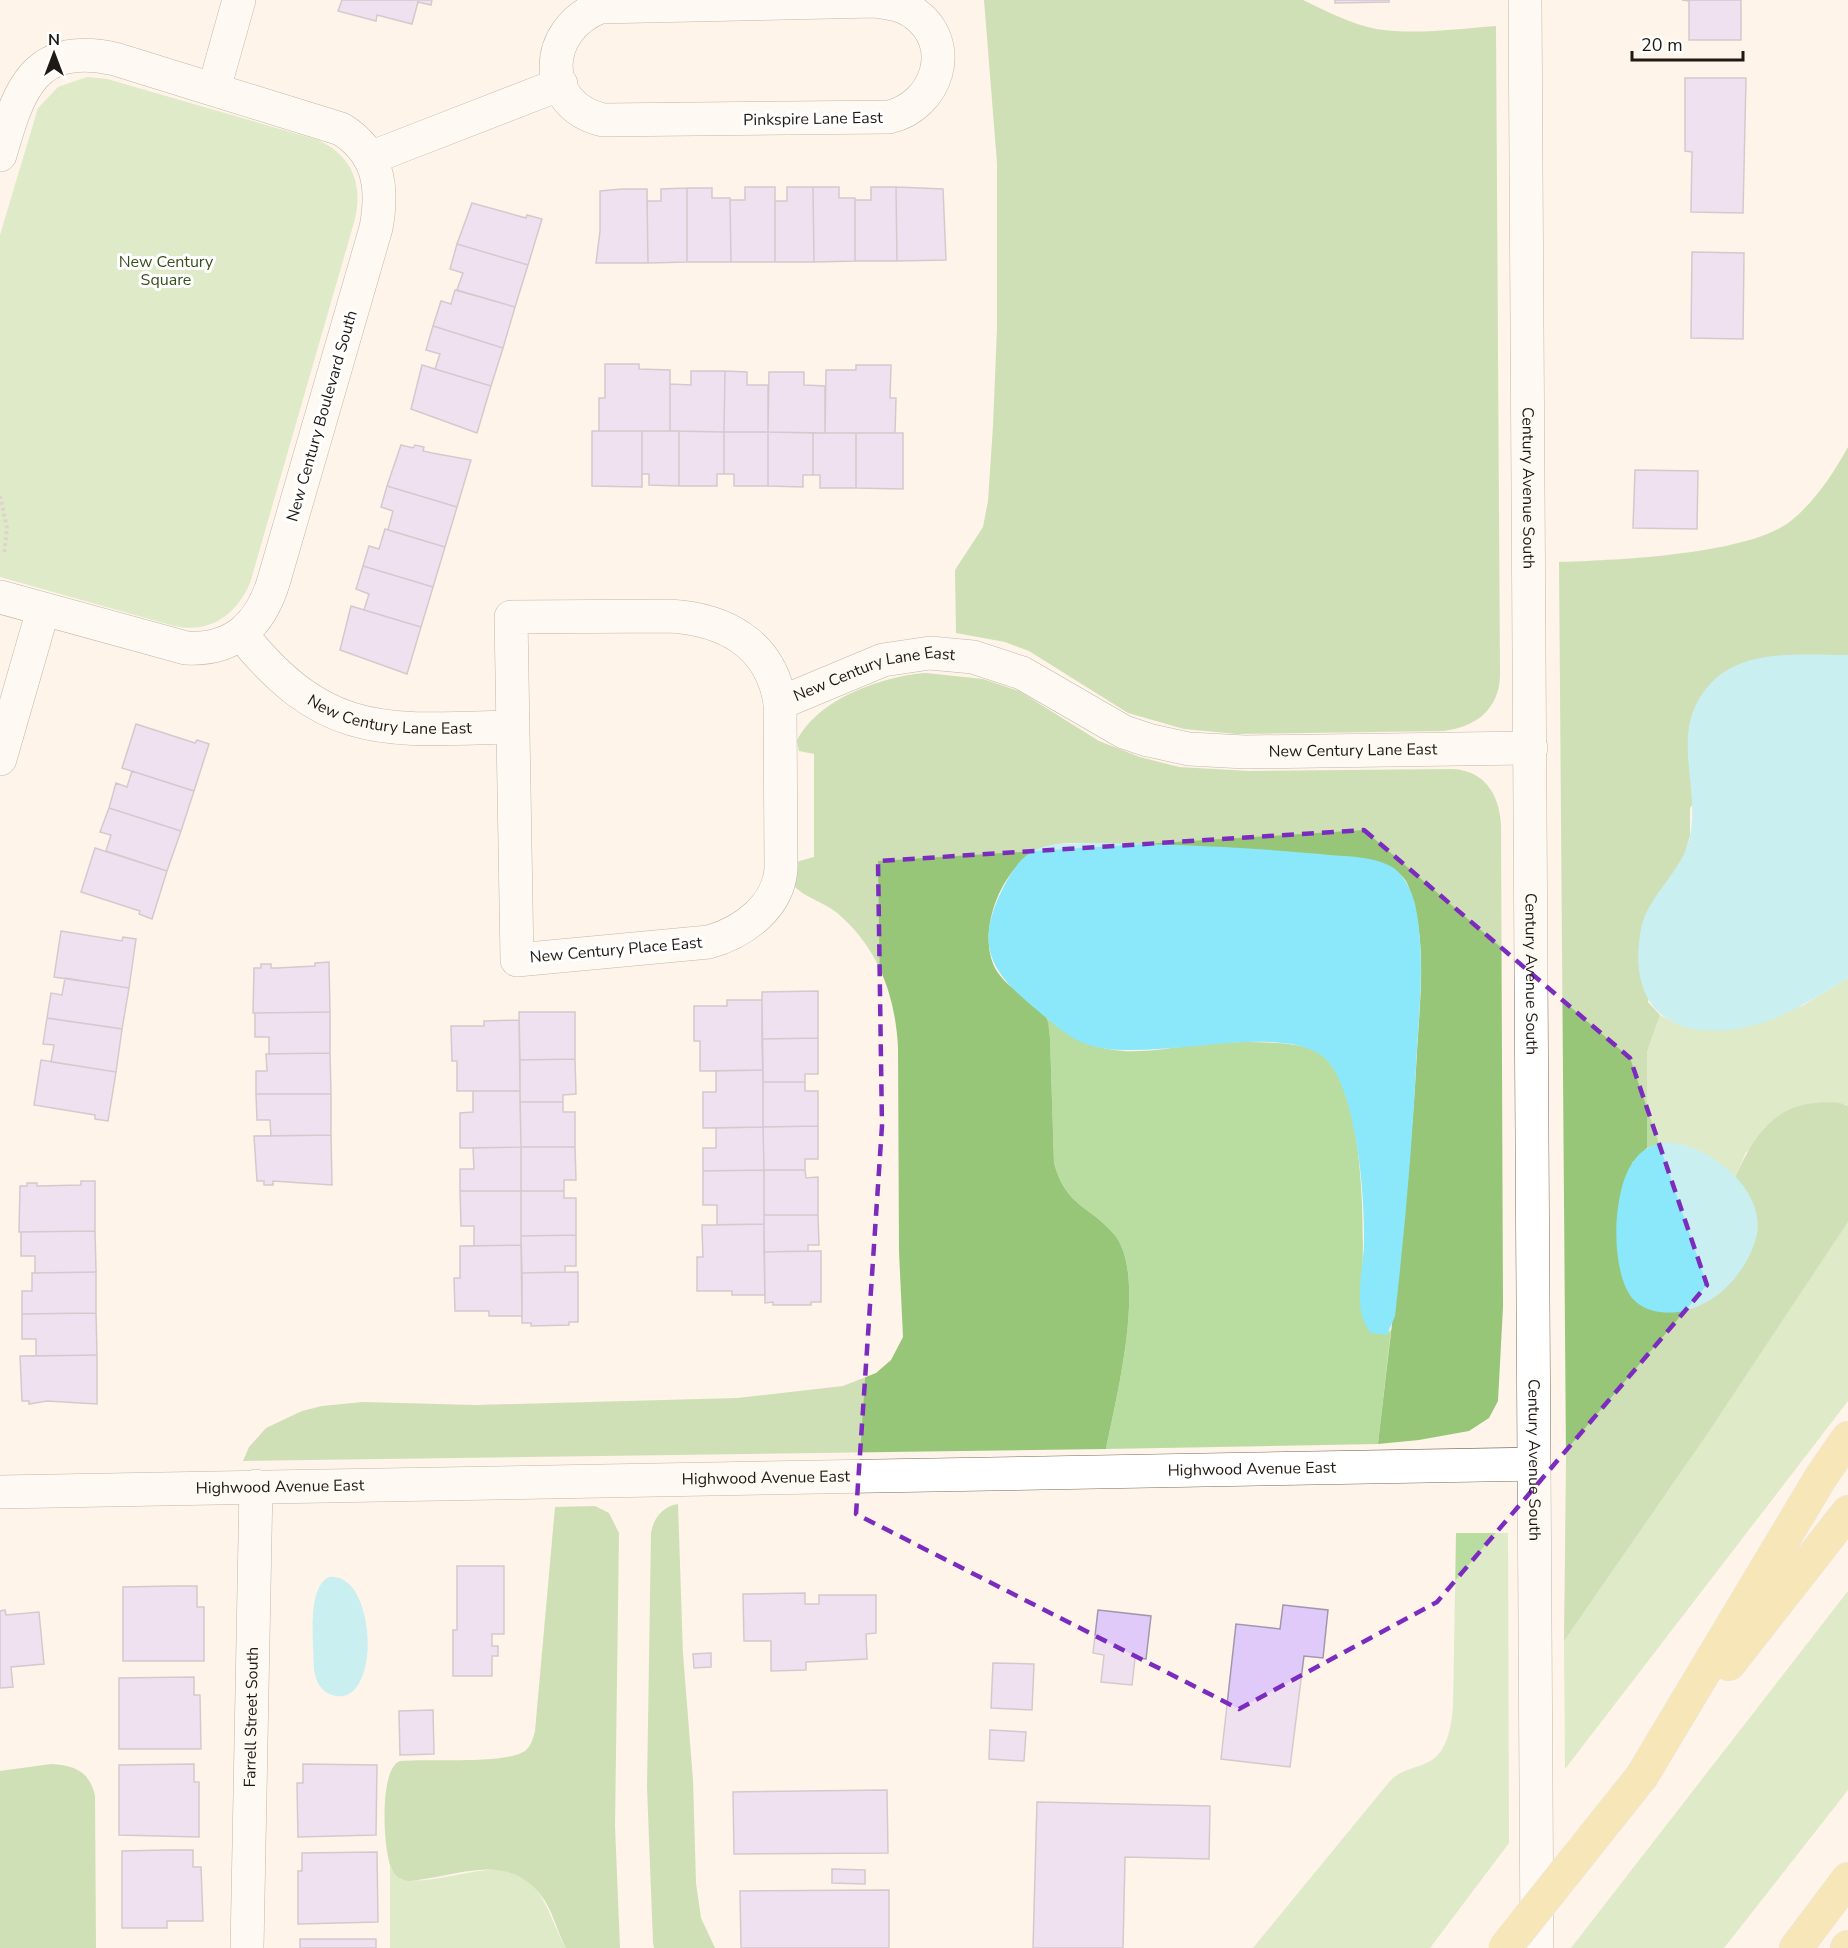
<svg xmlns="http://www.w3.org/2000/svg" width="1848" height="1948" font-family="'Nunito Sans',sans-serif">
	<style>
		.green { fill: #b9dda1 }
		.forest { fill: #98c678 }
		.water { fill: #8ae8fa }
		.building { fill: #e0cafa; stroke: #a197ac; stroke-width: 1.5 }
		.lines { fill: none; stroke-linecap: round; stroke-linejoin: round }
		.street-casing { stroke: #7b6d5c; stroke-width: 34 }
		.secondary-casing { stroke: #7b6d5c; stroke-width: 34 }
		.highway-casing { stroke: #d7d6d5; stroke-width: 34 }
		.path { stroke: #b7afa5; stroke-width: 4; stroke-dasharray: 3 3; stroke-linecap: butt }
		.street { stroke: #fff; stroke-width: 33 }
		.secondary { stroke: #fff; stroke-width: 33 }
		.highway { stroke: #eed47c; stroke-width: 33 }
		.highway-bridge-casing { stroke: #d7d6d5; stroke-width: 34; stroke-linecap: butt }
		.highway-bridge { stroke: #eed47c; stroke-width: 33 }
		.marked { fill: none; stroke: #7b2cbf; stroke-width: 4.5; stroke-dasharray: 12 8; stroke-linejoin: round }
		.labels { text-anchor: middle; dominant-baseline: central; stroke-width: 6; stroke-linejoin: round; paint-order: stroke }
		.street-label { font-size: 16px; fill: #201a14; stroke: #fff }
		.park-label { font-size: 16px; fill: #33501a; stroke: #fff }
	</style>
	<rect width="100%" height="100%" fill="#fef4e9"/>
	<!-- green -->
	<path class="green" d="M87 77 107 79 318 140C352 156 363 183 355 219L250 583C236 615 210 634 174 626L0 577V235L38 108 58 87Z
		M1848 978V1106L1845 1104 1746 1152 1735 1178C1710 1155 1682 1134 1647 1148V1052L1660 1015 1675 1023 1802 1006Z
		M1047 1018C1098 1059 1131 1054 1192 1045 1218 1042 1296 1038 1318 1052 1370 1086 1364 1252 1361 1309L1389 1332 1391 1329 1378 1444 1106 1449C1116 1398 1148 1275 1114 1234 1089 1205 1066 1207 1054 1163L1050 1037Z
		M1848 1222V1401L1565 1769 1564 1641 1706 1436Z
		M1456 1533H1508L1509 1843 1430 1948H1253L1390 1781C1401 1770 1410 1770 1424 1764 1447 1756 1451 1729 1453 1707Z
		M1848 1591V1790L1724 1948H1571Z
		M390 1865C407 1904 485 1854 520 1875 547 1892 551 1923 566 1948H390Z"/>
	<!-- forest -->
	<path class="forest" d="M984 0H1303C1326 11 1351 24 1376 29 1415 35 1457 29 1496 26L1500 676C1499 709 1476 727 1444 731L1237 734 1184 729 1128 713 1029 651 1005 642 956 633 955 570 983 527 988 501 993 426 997 328V163Z
		M1848 447V655H1795L1690 808V836L1684 856 1665 885 1648 1002 1660 1015 1647 1052V1148L1632 1163 1744 1187 1735 1178C1751 1141 1772 1106 1816 1103 1826 1102 1839 1101 1848 1106V1222L1706 1436 1564 1641 1566 1459 1559 562C1615 560 1750 555 1792 520 1816 500 1833 474 1848 447Z
		M926 673 983 679 1019 691 1099 741 1140 757 1179 767 1249 771 1453 769C1484 771 1499 793 1501 824L1503 1307 1498 1401 1489 1418 1469 1431 1419 1440 1378 1444C1393 1312 1410 1185 1417 1052 1420 998 1428 937 1408 885 1403 873 1391 868 1381 863L1094 843C1079 843 1062 842 1048 846 1005 857 975 929 995 968 1006 989 1040 1005 1047 1019 1049 1024 1049 1032 1050 1037L1054 1163C1066 1207 1089 1205 1114 1234 1148 1275 1116 1398 1106 1449L243 1461 249 1447 266 1428 302 1411 322 1406 363 1402 476 1405 737 1398 843 1386 876 1373 891 1360 903 1337 899 1252 898 1047C895 994 878 947 836 912 823 902 804 897 793 885L796 862 814 857V754L799 751 797 741C817 699 883 676 926 673Z
		M678 1504 683 1654 693 1780 696 1883 701 1918 715 1948H654L653 1943 647 1787 651 1533C653 1519 663 1506 678 1504Z
		M595 1506 609 1513 619 1533 615 1826 620 1948H566C558 1933 554 1916 545 1901 511 1848 459 1877 408 1881 400 1879 394 1876 391 1867 383 1849 379 1768 400 1761 429 1758 504 1765 525 1751 531 1746 533 1739 535 1731L555 1507Z
		M51 1764C75 1765 90 1772 95 1796L96 1948H0V1771Z"/>
	<!-- water -->
	<path class="water" d="M1848 655V978C1820 995 1791 1014 1759 1024 1681 1046 1625 1015 1641 929 1648 894 1682 873 1690 837 1701 782 1666 728 1713 681 1747 648 1805 655 1848 655Z
		M1094 843C1169 844 1245 847 1320 854 1343 857 1376 855 1395 869 1405 877 1412 892 1415 904 1425 951 1420 1002 1417 1049 1413 1138 1405 1227 1395 1316L1387 1335 1371 1333C1351 1310 1364 1269 1364 1241 1365 1195 1357 1102 1331 1065 1293 1012 1141 1070 1081 1042 1064 1034 1050 1021 1037 1010 989 971 974 945 1004 886 1012 871 1022 854 1040 848 1056 842 1076 844 1094 843Z
		M1662 1142C1706 1142 1769 1189 1756 1238 1745 1279 1704 1318 1660 1312 1650 1311 1639 1306 1632 1298 1610 1270 1612 1191 1633 1162 1640 1151 1650 1146 1662 1142Z
		M329 1577C378 1571 382 1711 332 1695 320 1691 316 1681 314 1670 314 1647 306 1587 329 1577Z"/>
	<!-- building -->
	<path class="building" d="M342 0H432L431 5 418 2 412 24 377 15 376 21 338 11Z
		M1335 0H1389V2L1335 3Z
		M1741 0V40H1689V1L1682 0Z
		M1685 78H1746L1743 213 1691 212 1692 152 1685 151Z
		M745 187H775V262H731L730 200H745Z
		M787 187H813L814 262H775V201H787Z
		M813 187H839V198H855V261L814 262Z
		M871 187H896L897 261H855V200H871Z
		M896 187 943 189 946 260 897 261Z
		M687 188V262L648 263 647 201H661V189Z
		M687 188H712V198H730L731 262H687Z
		M622 189H647L648 263H596L600 231V191Z
		M472 203 526 218 527 215 542 219 528 265 457 244Z
		M457 244 528 265 515 307 457 290 463 273 450 269Z
		M1692 252 1744 253 1743 339 1691 338Z
		M455 290 515 307 503 348 433 326 441 301 451 304Z
		M433 326 503 348 491 386 435 369 440 354 426 350Z
		M605 364H639V369L670 370V431H599V398H605Z
		M422 365 491 386 477 433 411 409Z
		M856 365H891L890 398H896L895 433H825L826 370H856Z
		M691 371H725L724 432 670 431V384L691 385Z
		M725 371 747 372V385H768V432H724Z
		M769 372H804V385L825 386V433L768 432Z
		M592 431H642V487L592 486Z
		M642 431H679V486L649 485V474H642Z
		M679 431 724 432V474H717V486H679Z
		M724 432H768V486H734V474H724Z
		M768 432 813 433V475H803V487L768 486Z
		M813 433H856V488H820V475H813Z
		M856 433H903V489L856 488Z
		M401 445 413 448 415 445 424 447 423 451 432 453 471 460 457 507 387 486Z
		M1635 470 1698 471 1697 529 1633 528Z
		M387 486 457 507 445 547 388 530 393 511 381 507Z
		M385 529 445 547 433 587 363 566 369 546 379 549Z
		M363 566 433 587 421 627 364 610 369 594 356 589Z
		M351 606 421 627 407 674 340 650Z
		M136 724 195 743 197 740 209 744 194 791 122 768Z
		M132 771 194 791 181 831 109 808 116 783 127 787Z
		M109 808 181 831 167 871 106 851 111 835 100 832Z
		M95 848 167 871 152 919 139 914 140 911 81 892Z
		M61 931 122 941 123 937 136 939 129 988 54 977Z
		M329 962 330 1012 253 1013 254 968H261V964H271V968H277L315 966V963Z
		M65 978 129 988 122 1029 47 1018 51 993 62 995Z
		M818 991V1038L762 1039V992Z
		M727 1000H762L763 1070 700 1071V1041H694V1006H727Z
		M330 1012V1053L269 1054V1037H255V1013Z
		M519 1012H575V1059L520 1060Z
		M47 1018 122 1029 116 1072 51 1062 54 1045 43 1044Z
		M519 1020 520 1091H457V1061H452L451 1026H484V1021Z
		M818 1038V1074H805V1082H763L762 1039Z
		M330 1053 331 1094H256V1071H267L266 1054Z
		M575 1059 576 1094 563 1095V1102H520V1060Z
		M41 1060 116 1072 108 1121 95 1119V1115L34 1105Z
		M763 1070V1127L703 1128V1092H716V1071Z
		M763 1082H805V1091H818V1126L763 1127Z
		M473 1091H520L521 1147 460 1148V1113L473 1112Z
		M256 1094H331V1135L271 1136 270 1120H257Z
		M520 1102H563V1112H575V1147H521Z
		M818 1126V1159H805V1170H764L763 1127Z
		M763 1127 764 1170 703 1171V1148H716V1128Z
		M331 1135 332 1185 273 1181V1185H264V1181H257L254 1136Z
		M521 1147V1191H460V1169H474L473 1148Z
		M521 1147H575L576 1180H564V1191H521Z
		M764 1170V1224L717 1225V1205H703V1171Z
		M764 1170H805L806 1178 818 1177V1215H764Z
		M81 1181H95V1231L19 1232 20 1186H27V1183H37V1186L81 1185Z
		M460 1191H521V1245L474 1246V1226H461Z
		M521 1191H564V1198H576V1235L521 1236Z
		M764 1215H818L819 1245H808V1251L764 1252Z
		M764 1224 765 1295H732V1291H697V1257H703L702 1225Z
		M95 1231 96 1272 35 1273V1256H21V1232Z
		M576 1235V1266H565V1272L522 1273 521 1236Z
		M521 1245 522 1316H489V1311H455L454 1278H460V1246Z
		M821 1251V1302H811V1305H773V1302L765 1303 764 1252Z
		M96 1272V1313L22 1314V1291H32V1273Z
		M578 1272V1322H569V1325L531 1326V1323H522V1273Z
		M96 1313 97 1355 36 1356V1339H22V1314Z
		M97 1355V1404L47 1401 29 1404V1401H22L20 1356Z
		M457 1566H504V1634H492V1646H498V1656H492V1676H453V1630H457Z
		M175 1586H197V1607H204V1661H123V1587Z
		M805 1593V1604H819V1595H876V1633L866 1634 867 1659 806 1662V1670L771 1671V1641H744L743 1594Z
		M1283 1605 1328 1610 1323 1658 1304 1656 1290 1767 1221 1759 1236 1624 1280 1629Z
		M5 1610 6 1615 39 1612 44 1664 11 1667 13 1687 0 1688V1611Z
		M1098 1610 1151 1616 1146 1659 1135 1658 1132 1685 1101 1682 1104 1655 1093 1653Z
		M711 1653V1667L694 1668 693 1654Z
		M993 1663 1034 1664 1032 1710 991 1708Z
		M194 1677V1695H200L201 1749H119V1678Z
		M433 1710 434 1754 400 1755 399 1711Z
		M990 1730 1026 1732 1024 1761 989 1759Z
		M194 1764V1782H199V1837L119 1835V1765Z
		M303 1764 377 1765 376 1835 298 1837 297 1783H303Z
		M887 1790 888 1853 734 1854 733 1792Z
		M1037 1802 1210 1806 1209 1859 1125 1857 1123 1948H1033Z
		M168 1850H193V1867H201L203 1921H167V1928H122V1851Z
		M377 1852 378 1922 298 1924V1871H302V1853Z
		M832 1869 865 1870V1884L832 1883Z
		M889 1890V1948H741L740 1891Z
		M300 1939H376V1948H300Z"/>
	<g class="lines">
		<defs>
			<g id="street">
				<path d="M874 1C888 3 902 4 914 13 958 44 937 106 889 117L603 120C540 105 542 30 600 7Z"/>
				<path d="M214 89 239 0"/>
				<path d="M0 155C19 89 34 41 115 59L341 129C378 152 384 186 376 228L274 580C261 624 234 651 186 648L0 597"/>
				<path d="M370 158 561 84"/>
				<path d="M669 616C724 619 771 643 780 703L781 868C779 906 744 932 709 942L517 960 511 617Z"/>
				<path id="s1" d="M242 635C327 741 387 730 512 727"/>
				<path id="s2" d="M780 703 883 660 930 653 973 657 1022 673 1124 732 1148 740 1189 749 1245 752 1531 748"/>
				<path d="M0 759 43 610"/>
				<path id="s3" d="M247 1948 256 1486"/>
			</g>
			<g id="secondary">
				<path id="s4" d="M1525 0 1537 1948"/>
				<path id="s5" d="M0 1492 1533 1464"/>
			</g>
			<path id="highway" d="M1729 1664 1848 1512
				M1642 1776 1821 1477 1848 1438
				M1796 1948 1848 1879
				M1847 1948 1848 1947"/>
		</defs>
		<!-- street casing -->
		<use href="#street" class="street-casing"/>
		<!-- secondary casing -->
		<use href="#secondary" class="secondary-casing"/>
		<!-- highway casing -->
		<use href="#highway" class="highway-casing"/>
		<!-- path -->
		<path class="path" d="M0 496 7 528 4 555"/>
		<!-- street -->
		<use href="#street" class="street"/>
		<!-- secondary -->
		<use href="#secondary" class="secondary"/>
		<!-- highway -->
		<use href="#highway" class="highway"/>
		<defs>
			<path id="highway-bridge" d="M1505 1948 1642 1776"/>
		</defs>
		<!-- highway-bridge casing -->
		<use href="#highway-bridge" class="highway-bridge-casing"/>
		<!-- highway-bridge -->
		<use href="#highway-bridge" class="highway-bridge"/>
	</g>
	<!-- marked area -->
	<path d="M0 0H1848V1948H0ZM1364 830 1630 1058 1707 1285 1437 1602 1239 1709 856 1514 882 1126 878 861Z" fill="#fef4e9" fill-opacity=".55" fill-rule="evenodd"/>
	<path class="marked" d="M1364 830 1630 1058 1707 1285 1437 1602 1239 1709 856 1514 882 1126 878 861Z"/>
	<g class="labels">
		<!-- street labels -->
		<g class="street-label">
			<text transform="translate(813 119) rotate(-1)">Pinkspire Lane East</text>
			<text transform="translate(322 416) rotate(-74)">New Century Boulevard South</text>
			<text stroke="none"><textPath href="#s4" startOffset="488">Century Avenue South</textPath></text>
			<text stroke="none"><textPath href="#s2" startOffset="100">New Century Lane East</textPath></text>
			<text stroke="none"><textPath href="#s1" startOffset="177">New Century Lane East</textPath></text>
			<text stroke="none"><textPath href="#s2" startOffset="603">New Century Lane East</textPath></text>
			<text transform="translate(616 950) rotate(-5)">New Century Place East</text>
			<text stroke="none"><textPath href="#s4" startOffset="974">Century Avenue South</textPath></text>
			<text stroke="none"><textPath href="#s4" startOffset="1460">Century Avenue South</textPath></text>
			<text stroke="none"><textPath href="#s5" startOffset="1252">Highwood Avenue East</textPath></text>
			<text stroke="none"><textPath href="#s5" startOffset="766">Highwood Avenue East</textPath></text>
			<text stroke="none"><textPath href="#s5" startOffset="280">Highwood Avenue East</textPath></text>
			<text stroke="none"><textPath href="#s3" startOffset="231">Farrell Street South</textPath></text>
		</g>
		<!-- park labels -->
		<g class="park-label">
			<text x="166" y="262">New Century<tspan x="166" dy="18">Square</tspan></text>
		</g>
	</g>
	<!-- north arrow -->
	<g transform="translate(54 54)" stroke="#ffffff" stroke-width="4.5" paint-order="stroke">
	<path d="M0-4.5L10 22L0 15L-10 22Z" fill="#201a14"/>
	<text y="-9" font-size="16" font-weight="bold" text-anchor="middle" fill="#201a14">N</text>
	</g>
	<!-- scale -->
	<path d="M1632 51v9h111v-9" fill="none" stroke="#201a14" stroke-width="3"/>
	<text x="1641" y="51" font-size="18" fill="#201a14" stroke="#ffffff" stroke-width="4.5" paint-order="stroke">20 m</text>
</svg>
